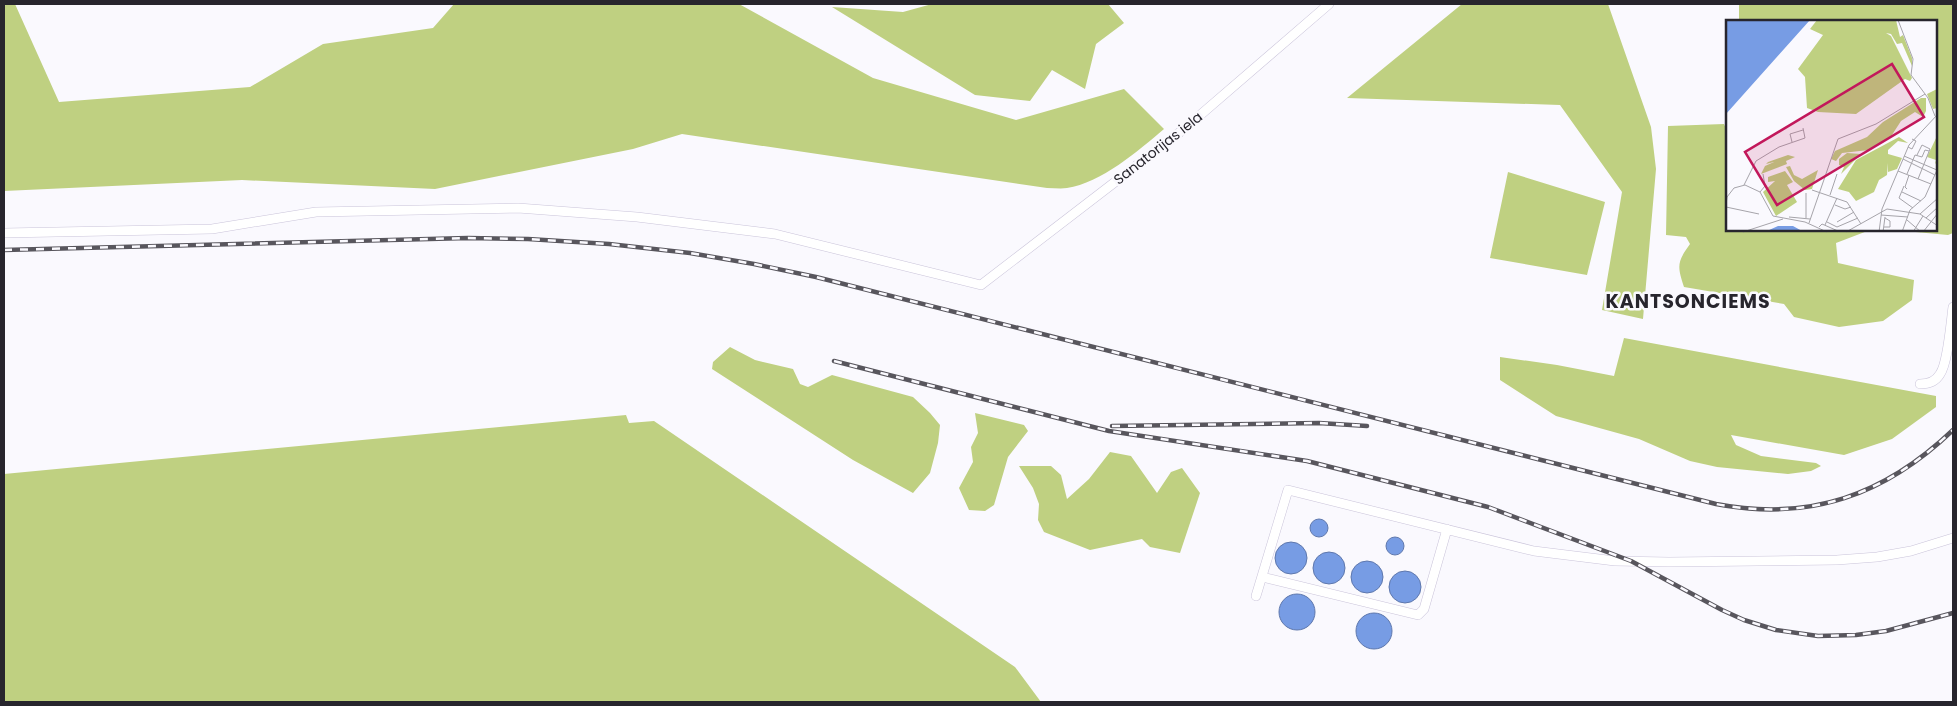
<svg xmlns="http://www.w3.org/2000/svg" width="1957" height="706" font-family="Poppins,sans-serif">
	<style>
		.green { fill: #bfd081 }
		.water { fill: #779ce4; stroke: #5f78ad }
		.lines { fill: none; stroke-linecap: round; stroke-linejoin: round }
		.street-casing { stroke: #cac4da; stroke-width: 10 }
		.street { stroke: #fff; stroke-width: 9 }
		.rail-casing { stroke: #58565d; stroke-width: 4.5 }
		.rail { stroke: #faf9fe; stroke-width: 2.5; stroke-dasharray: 8; stroke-linecap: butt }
		.labels { text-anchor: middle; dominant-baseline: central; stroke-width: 5; stroke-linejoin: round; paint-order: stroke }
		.street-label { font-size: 14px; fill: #27252d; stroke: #faf9fe }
		.district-label { font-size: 19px; font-weight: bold; letter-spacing: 1px; fill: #27252d; stroke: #faf9fe }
		.inset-road { fill: none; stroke: #a6a4aa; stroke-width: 1 }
		.view { fill: #c2185b; fill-opacity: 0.15; stroke: #c2185b; stroke-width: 2.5 }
		.inset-edge { fill: none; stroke: #27252d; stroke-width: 2.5 }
	</style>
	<rect width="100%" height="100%" fill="#faf9fe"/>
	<!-- green -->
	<path class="green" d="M7 4H15L59 102 250 87 323 44 433 28 454 4H739L873 78 1016 120 1124 89 1164 129C1138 151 1101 183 1067 188 1061 189 1054 188 1047 188L682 134 633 149 435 189 242 180 4 191V6Z
		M932 4H1108L1124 23 1096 44 1085 89 1052 70 1030 101 975 95 832 7 903 12Z
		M1462 4H1608L1651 127 1656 169 1643 319 1602 310 1622 192 1560 105 1347 98Z
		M1739 4H1953V233L1948 235 1894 230H1936V21H1739Z
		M1724 124 1727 131V230H1870L1836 243 1838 263 1914 280 1912 300 1883 321 1839 327 1794 317 1784 304 1684 287C1677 266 1677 262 1690 244L1686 237 1666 235 1668 126Z
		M1508 172 1605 202 1587 275 1490 258Z
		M1624 338 1936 396V407L1892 439 1844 455 1731 435 1736 445 1761 456 1816 463 1821 466 1811 471 1788 474 1717 467 1690 461 1639 439 1556 416 1500 380V357L1557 365 1614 376Z
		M730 347 755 360 793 369 800 384 808 387 832 375 913 397 930 413 940 425 938 443 930 473 913 493 853 460 712 369 713 362Z
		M975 413 1024 425 1028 431 1008 457 994 505 985 511 969 510 959 488 973 462 971 447 978 433Z
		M626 415 629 423 654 421 1015 667 1041 702H4V474Z
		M1110 452 1131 456 1157 493 1171 472 1182 468 1200 493 1180 553 1150 547 1142 539 1090 550 1044 532 1038 520 1039 504 1033 488 1019 466H1051L1061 475 1067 499 1089 479Z"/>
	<!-- water -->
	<path class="water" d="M1310 528a9 9 0 1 1 18 0a9 9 0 1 1-18 0Z
		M1386 546a9 9 0 1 1 18 0a9 9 0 1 1-18 0Z
		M1275 558a16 16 0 1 1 32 0a16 16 0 1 1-32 0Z
		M1313 568a16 16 0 1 1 32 0a16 16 0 1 1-32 0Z
		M1351 577a16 16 0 1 1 32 0a16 16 0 1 1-32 0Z
		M1389 587a16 16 0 1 1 32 0a16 16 0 1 1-32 0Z
		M1279 612a18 18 0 1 1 36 0a18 18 0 1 1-36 0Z
		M1356 631a18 18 0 1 1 36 0a18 18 0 1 1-36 0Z"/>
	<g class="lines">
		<defs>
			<path id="street" d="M4 233 212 229 316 212 518 208 637 217 775 234 981 285 1184 129 1329 4
				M1920 384C1929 384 1936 381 1940 374 1948 363 1951 321 1953 307
				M1262 577 1418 615 1424 609 1447 529
				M1256 596 1288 490 1534 551 1615 561 1669 562 1837 560 1877 557 1911 551 1953 538"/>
		</defs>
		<!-- street casing -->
		<use href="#street" class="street-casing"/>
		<!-- street -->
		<use href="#street" class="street"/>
		<defs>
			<path id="rail" d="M4 250 468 238 528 239 609 244 690 253 754 264 816 277 1716 504C1810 522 1885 495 1953 430
				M834 361 1109 431 1307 461 1488 507 1631 561 1722 610 1744 620 1776 630 1818 636 1856 635 1886 631 1953 613
				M1112 426 1319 423 1367 426"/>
		</defs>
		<!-- rail casing -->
		<use href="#rail" class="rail-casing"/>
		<!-- rail -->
		<use href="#rail" class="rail"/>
	</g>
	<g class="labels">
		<!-- street labels -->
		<g class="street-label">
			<text transform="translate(1158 148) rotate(-38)">Sanatorijas iela</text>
		</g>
		<!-- district labels -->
		<g class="district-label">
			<text x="1688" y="301">KANTSONCIEMS</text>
		</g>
	</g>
	<!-- overview -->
	<g transform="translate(1726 20)">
		<rect width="211" height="211" fill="#faf9fe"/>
		<path d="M91 0H170L174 17 177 15 186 38V46L176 23 171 24 165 14 160 13 165 16 186 58 184 61 179 59 130 94 92 92 81 88 79 57 72 49 97 15 84 9ZM211 69V88L207 89 201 74ZM195 78H200V91L197 97 189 92 175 101 164 118 151 125 143 130 116 133 110 141 105 139 109 131 141 117 157 102ZM211 116V142L209 144 210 140 201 137ZM173 117 182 123 172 121 162 130V134L176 138 171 149 162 152V143L161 155 153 160 148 172 130 181 123 172 112 169 130 140ZM121 133 135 134 115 154 118 147 113 145V139ZM62 135 69 137 60 141 61 144 35 154 39 146 48 142 40 144 42 142ZM64 146 68 155 76 159 92 150 86 169 79 170 68 161 60 147ZM59 151 67 162 61 165 71 182 50 196 37 172 49 161 42 162V157Z" fill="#bfd081"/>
		<path d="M0 0H84L0 94ZM52 206H67L76 211H41Z" fill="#779ce4"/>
		<path class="inset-road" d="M172 0 187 39 185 55 202 78 209 96M66 122 64 114 77 110M182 127 186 129 190 121 186 119M191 135 196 125 204 129 192 159M178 136 211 150M177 139 209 155M172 151 205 164M181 154 189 135 196 137 199 130 203 131M18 165 30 141 53 127 79 118 77 108M178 166 173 178 187 188M181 169 179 167 183 155M86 170 121 182 135 204M34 172 39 166 37 154M176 172 195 181M104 175 111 154M0 185 1 177 8 168 19 165 34 172 47 196 79 202 101 212M109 185 119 189 125 187M0 187 33 194M194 194 212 178M155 195 182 197M63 197 84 199M80 198V173M200 198 212 187M181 200 195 212M101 202 111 207 132 198M111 202 128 192M83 203 112 119 150 104 199 74M99 205 111 178M93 207 96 204 112 211M158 207H164V201L159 198M17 212 57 199M120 212 161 189 194 194 212 206M153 212 156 189 183 125 212 94M157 212 159 197M176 212 184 190 199 177 211 150M187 212 197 196M197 212 212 193"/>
		<path class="view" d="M166 44 198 97 51 185 19 132Z"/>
		<rect width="211" height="211" class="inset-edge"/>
	</g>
	<!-- border -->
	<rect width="1957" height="706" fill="none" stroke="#27252d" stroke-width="10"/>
</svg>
